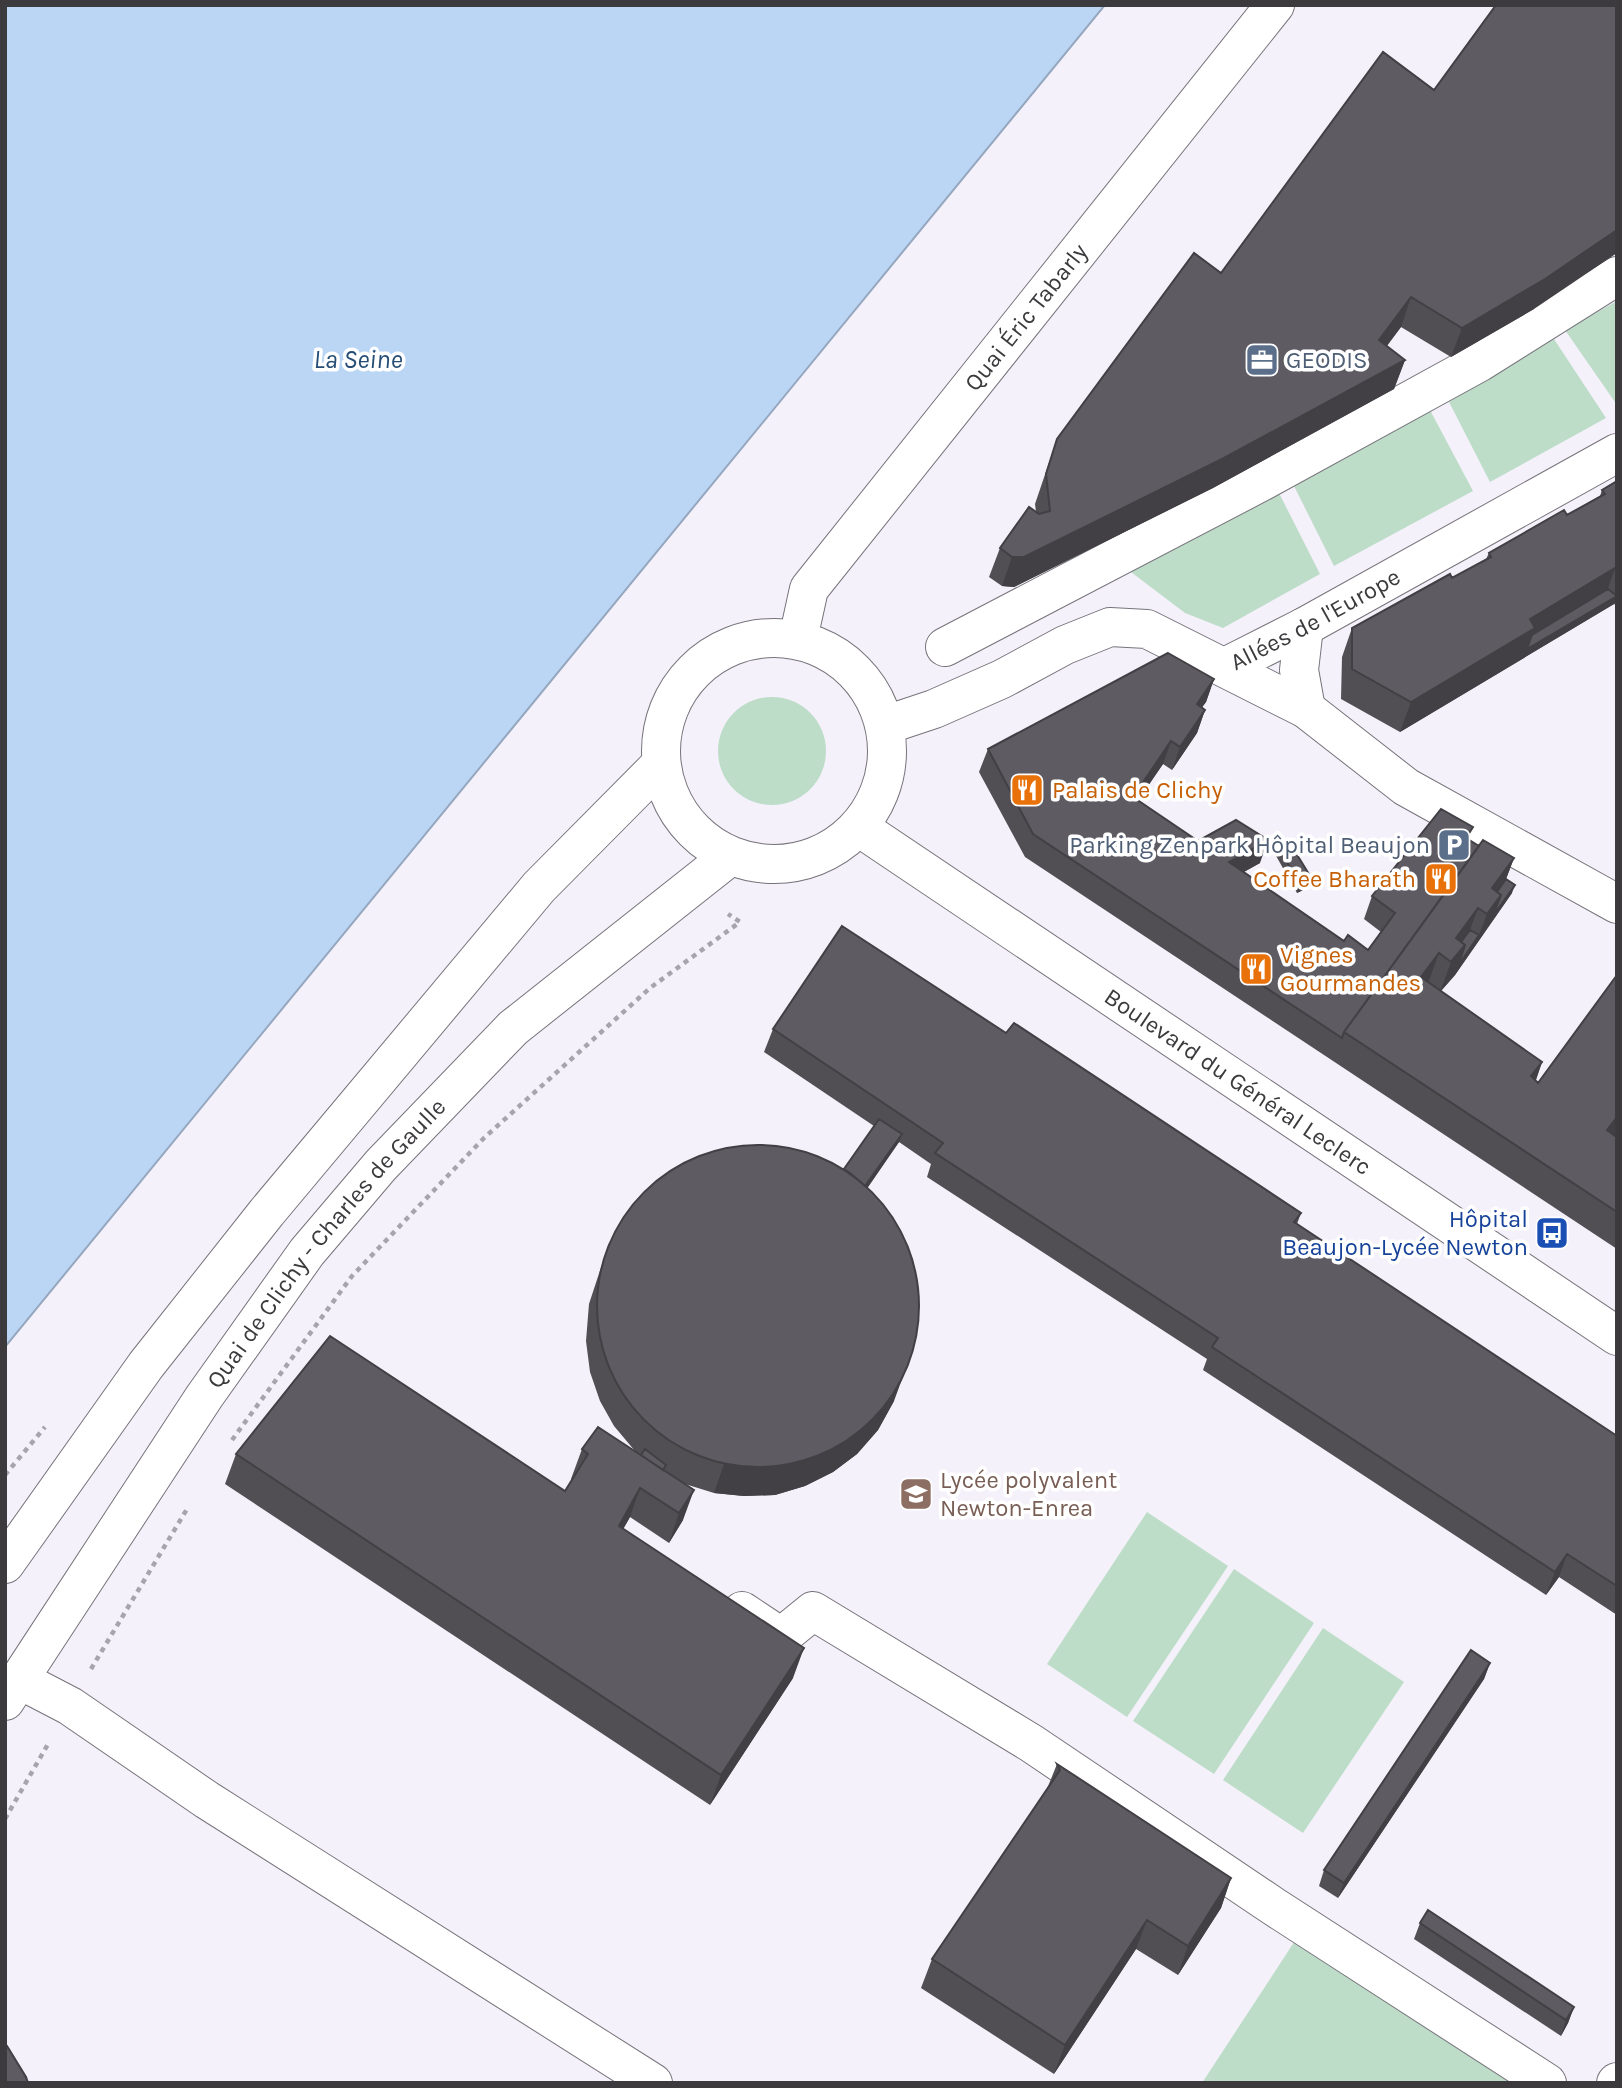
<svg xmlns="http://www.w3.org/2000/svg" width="1622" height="2088" font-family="Karla,sans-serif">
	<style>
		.green { fill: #bdddc9 }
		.water { fill: #bbd6f5; stroke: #95a7be; stroke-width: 2 }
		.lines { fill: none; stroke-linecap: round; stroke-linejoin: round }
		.minor-casing { stroke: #77737b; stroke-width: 40 }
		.major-casing { stroke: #77737b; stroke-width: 40 }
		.path { stroke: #a8a4ab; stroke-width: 4.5; stroke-dasharray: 5 5; stroke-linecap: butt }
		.minor { stroke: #fff; stroke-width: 38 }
		.major { stroke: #fff; stroke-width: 38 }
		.wall { fill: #514e54 }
		.shaded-wall { fill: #424045 }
		.building { fill: #5e5b62; stroke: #424045; stroke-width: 2 }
		.labels { text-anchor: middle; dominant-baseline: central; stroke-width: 7; stroke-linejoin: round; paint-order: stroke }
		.street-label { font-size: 24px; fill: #3c3a3d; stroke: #fff }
		.service-label { font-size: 24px; fill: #4e5e75; stroke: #fff; text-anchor: start }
		.food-label { font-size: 24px; fill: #c56008; stroke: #fff; text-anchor: start }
		.transit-label { font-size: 24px; fill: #164399; stroke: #fff; text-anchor: end }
		.education-label { font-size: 24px; fill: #785e54; stroke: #fff; text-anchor: start }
		.water-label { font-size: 26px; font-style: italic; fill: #254d75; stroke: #fff }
	</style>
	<rect width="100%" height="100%" fill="#f5f1fa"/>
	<!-- green -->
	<path class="green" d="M1617 301V405L1565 330Z
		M1554 339 1606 418 1490 482 1449 402Z
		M1430 410 1473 491 1334 566 1293 484Z
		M1277 489 1320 574 1223 628 1185 613 1127 569Z
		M718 751a54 54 0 1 1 108 0a54 54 0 1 1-108 0Z
		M1147 1512 1228 1566 1127 1717 1047 1664Z
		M1234 1569 1314 1623 1214 1774 1133 1721Z
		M1323 1628 1404 1682 1303 1833 1223 1780Z
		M1302 1930 1532 2083H1202Z"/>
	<!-- water -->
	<path class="water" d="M5 5H1105L5 1347Z"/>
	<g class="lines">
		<defs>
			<g id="minor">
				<path d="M1304 627 1299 670 1306 709"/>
				<path d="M945 647 1263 481 1480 362 1617 276"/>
				<path id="s1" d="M1225 667 1304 627 1617 453"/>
				<path d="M886 725 934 709 1002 679 1065 645 1110 627 1147 629 1306 709 1406 787 1617 904"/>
				<path d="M742 1611 781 1637 813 1611 1031 1743 1273 1906 1547 2083"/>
				<path d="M20 1680 70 1706 207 1800 653 2083"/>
				<path d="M1616 2083 1617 2082"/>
			</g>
			<g id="major">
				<circle cx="774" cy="751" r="113"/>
				<path id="s2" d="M798 639 809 589 1275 5"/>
				<path id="s3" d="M860 828 1617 1336"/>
				<path d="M5 1564 146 1365 267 1212 539 887 660 765"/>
				<path id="s4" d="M5 1701 204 1397 307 1252 381 1165 513 1028 729 857"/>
			</g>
		</defs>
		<!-- minor casing -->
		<use href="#minor" class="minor-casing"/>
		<!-- major casing -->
		<use href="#major" class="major-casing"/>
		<!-- path -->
		<path class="path" d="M232 1440 352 1276 484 1138 650 988 740 922 728 914
			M5 1475 45 1427
			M91 1669 187 1509
			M5 1819 48 1744"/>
		<!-- minor -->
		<use href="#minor" class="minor"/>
		<!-- major -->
		<use href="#major" class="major"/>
	</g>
	<!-- wall -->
	<path class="wall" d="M1221 273 1534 309 1451 357 1401 327 1387 346 1405 360 1394 389 1213 488 1014 587 1002 586 989 577 1000 548 1036 512 1035 504 1057 439Z
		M1617 481V606L1614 604 1400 732 1341 699 1342 657 1352 628 1452 578 1486 559 1489 553 1567 515 1600 496 1602 490Z
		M1214 679 1206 702 1202 707 1205 710 1197 733 1172 770 1163 764 1138 800 1198 841 1260 863 1244 872 1344 941 1368 950 1381 932 1364 919 1372 896 1468 839 1479 846 1514 858 1506 879 1512 893 1455 975 1441 991 1542 1062 1536 1080 1538 1083 1617 975V1132L1614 1136H1617V1249L1025 857 979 772 988 749Z
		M1278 846 1312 879 1309 887 1297 893 1275 854Z
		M773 1029 1006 1033 1301 1213 1297 1224 1617 1436V1615L1559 1577 1546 1595 1203 1370 1207 1359 927 1177 931 1164 899 1142 867 1188 894 1401 878 1430 857 1454 833 1472 805 1486 775 1495 744 1496 714 1493 685 1484 683 1520 669 1543 630 1517 623 1529 793 1678 710 1805 225 1484 236 1454 565 1491 572 1480 571 1479 582 1449 635 1451 614 1426 600 1401 590 1372 586 1341 589 1304 609 1243 844 1169 874 1126 764 1052Z
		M1490 1663 1484 1679 1338 1898 1319 1886 1324 1870Z
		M1057 1764 1231 1878 1221 1908 1178 1975 1136 1949 1054 2074 921 1988 932 1959 1047 1789Z
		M1420 1923 1574 2007 1568 2023 1561 2036 1414 1939Z"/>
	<!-- shaded-wall -->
	<path class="shaded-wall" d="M1617 230V253L1534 309 1451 357 1462 328Z
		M1411 297 1401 327 1368 370 1379 340Z
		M1405 360 1394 389 1213 488 1014 587 1002 586 1012 557Z
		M1615 568 1605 597 1617 596 1614 604 1400 732 1411 702 1530 619Z
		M1214 679 1206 702 1188 727 1197 704Z
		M1205 710 1197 733 1172 770 1180 747Z
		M1171 741 1163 764 1125 820 1133 797Z
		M1268 840 1260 863 1220 885 1229 862Z
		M1514 858 1503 887 1486 911 1492 888Z
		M1312 879 1309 887 1297 893 1300 885Z
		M1515 885 1512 893 1455 975 1458 966 1479 935 1487 914 1501 895Z
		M1478 908 1467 938 1450 961 1456 938Z
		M1465 945 1455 975 1440 992 1451 962Z
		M1439 953 1428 983 1421 977Z
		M1542 1062 1532 1091 1531 1076Z
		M1617 1117V1132L1597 1160 1607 1130Z
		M902 1134 899 1142 851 1212 854 1204Z
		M905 1371 894 1401 878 1430 857 1454 833 1472 805 1486 775 1495 744 1496 714 1493 724 1464Z
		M640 1488 630 1517 608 1556 619 1526Z
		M694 1490 683 1520 669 1543 679 1513Z
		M1567 1554 1559 1577 1546 1595 1555 1572Z
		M804 1648 793 1678 710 1805 721 1775Z
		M1490 1663 1484 1679 1338 1898 1344 1883Z
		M1231 1878 1221 1908 1178 1975 1188 1946Z
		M1147 1920 1136 1949 1054 2074 1065 2045Z
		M1574 2007 1568 2023 1561 2036 1566 2020Z"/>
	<!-- building -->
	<path class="building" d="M1496 5H1617V230L1545 279 1462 328 1411 297 1379 340 1405 360 1224 458 1024 557H1012L1000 548 1029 507 1039 514 1050 511 1046 474 1057 439 1194 253 1221 273 1383 52 1434 90Z
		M1617 481V568H1615L1530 619 1535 628 1411 702 1352 669V628L1450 574 1452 578 1491 557 1489 553 1564 510 1567 515 1605 494 1602 490Z
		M1608 589 1617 596 1527 649 1532 635Z
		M1168 653 1214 679 1197 704 1205 710 1180 747 1171 741 1133 797 1198 841 1236 820 1268 840 1229 862 1344 941 1348 935 1368 950 1395 913 1372 896 1441 809 1473 827 1466 838 1479 846 1344 1032 1342 1038 1033 834 988 749Z
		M1288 840 1312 879 1300 885 1278 846Z
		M1483 840 1514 858 1492 888 1501 895 1487 914 1478 908 1456 938 1465 945 1451 962 1439 953 1421 977 1542 1062 1531 1076 1538 1083 1617 975V1117L1607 1130 1615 1136H1617V1212L1344 1032Z
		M1506 879 1515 885 1493 916 1501 895 1497 892Z
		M842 926 1006 1033 1014 1023 1301 1213 1294 1222 1617 1436V1586L1567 1554 1555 1572 1212 1347 1218 1338 1215 1336 935 1153 943 1143 773 1029Z
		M1470 930 1479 935 1458 966 1465 945 1461 942Z
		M879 1119 902 1134 865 1186 850 1173 844 1169Z
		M597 1306a161 161 0 1 1 322 0a161 161 0 1 1-322 0Z
		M330 1336 565 1491 588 1454 582 1449 598 1427 694 1490 679 1513 640 1488 619 1526 804 1648 721 1775 236 1454Z
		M645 1449 666 1465 663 1470 641 1455Z
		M1471 1650 1490 1663 1344 1883 1324 1870Z
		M1057 1764 1231 1878 1188 1946 1147 1920 1065 2045 932 1959 1060 1770Z
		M1428 1910 1574 2007 1566 2020 1420 1923Z
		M7 2046 26 2077 28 2083H5V2047Z"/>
	<!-- icons -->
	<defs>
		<symbol id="office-square" viewBox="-11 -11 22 22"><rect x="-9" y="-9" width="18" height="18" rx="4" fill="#5c6f8a" stroke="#fff"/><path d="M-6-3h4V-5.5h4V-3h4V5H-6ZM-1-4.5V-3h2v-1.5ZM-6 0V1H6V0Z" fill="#fff"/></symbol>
		<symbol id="restaurant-square" viewBox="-11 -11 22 22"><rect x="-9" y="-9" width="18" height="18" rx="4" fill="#e8710a" stroke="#fff"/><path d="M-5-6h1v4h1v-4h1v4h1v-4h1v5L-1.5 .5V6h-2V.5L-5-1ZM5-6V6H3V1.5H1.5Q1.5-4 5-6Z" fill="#fff"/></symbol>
		<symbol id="parking-square" viewBox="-11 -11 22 22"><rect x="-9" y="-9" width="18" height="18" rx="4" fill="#5c6f8a" stroke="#fff"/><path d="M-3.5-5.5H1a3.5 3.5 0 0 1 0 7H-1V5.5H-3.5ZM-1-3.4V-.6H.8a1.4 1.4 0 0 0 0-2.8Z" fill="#fff"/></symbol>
		<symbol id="bus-square" viewBox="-11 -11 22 22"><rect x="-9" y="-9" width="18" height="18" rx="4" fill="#1a4fb4" stroke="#fff"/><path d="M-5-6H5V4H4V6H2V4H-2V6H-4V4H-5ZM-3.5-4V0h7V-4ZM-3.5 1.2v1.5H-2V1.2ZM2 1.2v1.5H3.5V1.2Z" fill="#fff"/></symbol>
		<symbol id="school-square" viewBox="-11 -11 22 22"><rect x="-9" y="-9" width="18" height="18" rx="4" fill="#8d6e63" stroke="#fff"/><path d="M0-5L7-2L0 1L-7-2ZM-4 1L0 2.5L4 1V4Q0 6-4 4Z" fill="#fff"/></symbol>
	</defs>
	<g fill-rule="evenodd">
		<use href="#office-square" x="1243" y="341" width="38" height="38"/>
		<use href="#restaurant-square" x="1008" y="771" width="38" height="38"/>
		<use href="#parking-square" x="1435" y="826" width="38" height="38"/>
		<use href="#restaurant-square" x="1422" y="860" width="38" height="38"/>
		<use href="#restaurant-square" x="1237" y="950" width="38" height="38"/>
		<use href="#bus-square" x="1533" y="1214" width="38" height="38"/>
		<use href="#school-square" x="897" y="1475" width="38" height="38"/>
	</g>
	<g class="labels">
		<!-- street labels -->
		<g class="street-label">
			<text stroke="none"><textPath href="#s2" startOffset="399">Quai Éric Tabarly</textPath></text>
			<text stroke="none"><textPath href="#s1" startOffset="102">Allées de l'Europe</textPath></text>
			<text stroke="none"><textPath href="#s3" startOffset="455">Boulevard du Général Leclerc</textPath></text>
			<text stroke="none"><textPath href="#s4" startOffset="560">Quai de Clichy - Charles de Gaulle</textPath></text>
		</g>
		<!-- service labels -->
		<g class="service-label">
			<text x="1286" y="360">GEODIS</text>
			<text x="1430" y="845" text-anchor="end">Parking Zenpark Hôpital Beaujon</text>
		</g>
		<!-- food labels -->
		<g class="food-label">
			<text x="1052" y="790">Palais de Clichy</text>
			<text x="1416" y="879" text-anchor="end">Coffee Bharath</text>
			<text x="1280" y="955">Vignes<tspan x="1280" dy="28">Gourmandes</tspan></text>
		</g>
		<!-- transit labels -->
		<g class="transit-label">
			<text x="1528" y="1219">Hôpital<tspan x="1528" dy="28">Beaujon-Lycée Newton</tspan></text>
		</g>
		<!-- education labels -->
		<g class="education-label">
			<text x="940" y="1480">Lycée polyvalent<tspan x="940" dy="28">Newton-Enrea</tspan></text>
		</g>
		<!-- water labels -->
		<g class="water-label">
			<text x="358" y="359">La Seine</text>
		</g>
	</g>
	<!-- border -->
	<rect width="1622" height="2088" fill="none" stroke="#3c3a3d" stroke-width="14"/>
</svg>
